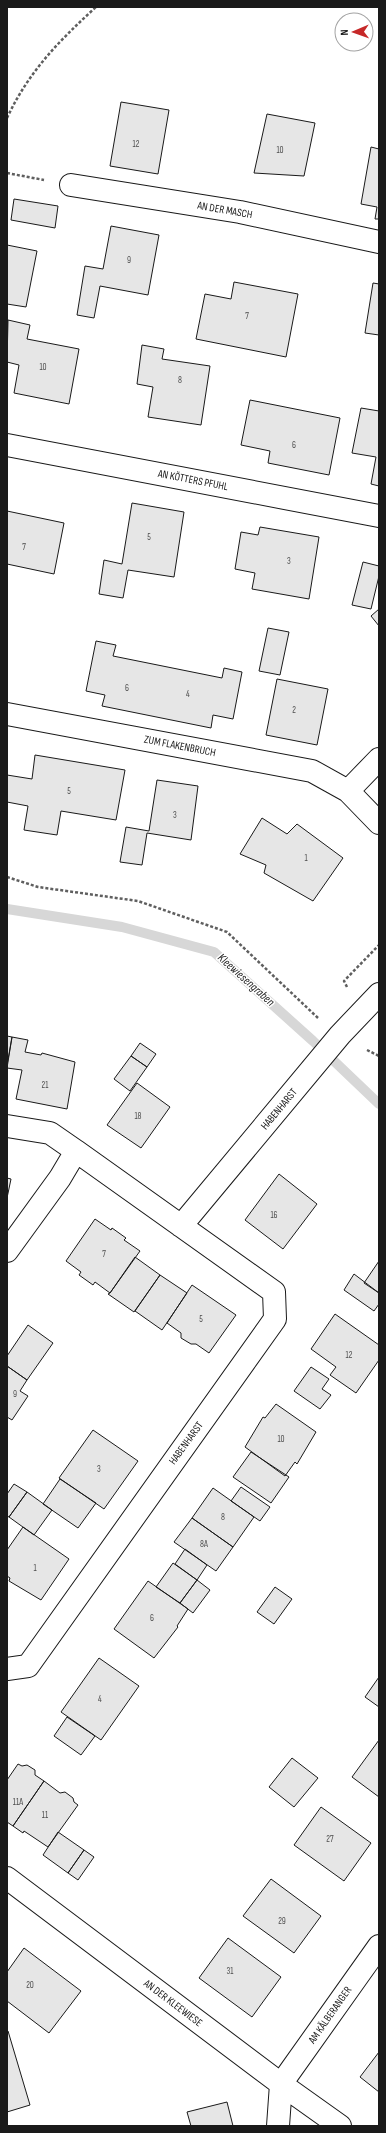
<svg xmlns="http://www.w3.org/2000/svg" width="386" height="2133" font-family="'Sofia Sans Condensed',sans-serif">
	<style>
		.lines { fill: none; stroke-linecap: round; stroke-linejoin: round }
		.stream { stroke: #d7d7d7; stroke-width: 10 }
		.building { fill: #e6e6e6; stroke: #1a1a1a }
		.street-casing { stroke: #1a1a1a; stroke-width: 24 }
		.path { stroke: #5f5f5f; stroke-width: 2.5; stroke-dasharray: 3 2; stroke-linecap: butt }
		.street { stroke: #fff; stroke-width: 22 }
		.labels { text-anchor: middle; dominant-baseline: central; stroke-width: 3; stroke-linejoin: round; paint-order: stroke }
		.number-label { font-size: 9px; fill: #4d4d4d }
		.street-label { font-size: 11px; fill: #1a1a1a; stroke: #fff }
		.water-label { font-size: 12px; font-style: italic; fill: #1a1a1a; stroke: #fff }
	</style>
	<rect width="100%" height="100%" fill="#fff"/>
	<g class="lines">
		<!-- stream -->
		<path class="stream" d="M7 909 122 927 214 952 313 1041 379 1104"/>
	</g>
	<!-- building -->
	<path class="building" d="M121 102 169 110 158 174 110 166Z
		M267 114 315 123 304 176 254 173Z
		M371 147 379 149V219H375L377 207 361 204Z
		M14 199 58 206 55 228 11 220Z
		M111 226 159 235 148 295 100 286 94 318 77 315 85 266 103 269Z
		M7 245 37 251 26 307 7 304Z
		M234 282 298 294 286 357 196 339 205 294 231 299Z
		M373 283 379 284V335L365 333Z
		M8 320 30 325 27 339 79 349 69 404 14 393 19 365 7 362Z
		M142 345 164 349 162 359 210 366 201 425 148 417 153 387 137 384Z
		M250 400 340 418 329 475 268 463 270 451 241 445Z
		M361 408 379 411V486L371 484 376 457 352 453Z
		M132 503 184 512 174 577 128 570 123 598 99 594 104 560 122 564Z
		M7 511 64 523 54 574 7 564Z
		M260 527 319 537 309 599 252 589 255 573 235 569 241 532 258 535Z
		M363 562 379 566V576L371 609 352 605Z
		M379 609V626L371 616Z
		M268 628 289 632 280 675 259 671Z
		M96 641 116 645 113 656 222 678 224 668 242 672 233 719 213 715 211 728 102 706 105 695 86 691Z
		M277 679 328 689 317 745 266 735Z
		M35 755 125 770 116 820 61 811 57 835 24 830 28 806 7 802V775L32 779Z
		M157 780 198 786 191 840 147 833 142 865 120 862 126 827 149 831Z
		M262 818 287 834 297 824 343 858 313 901 264 873 266 865 240 854Z
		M7 1036 12 1037 7 1065Z
		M12 1037 28 1040 25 1052 41 1055 42 1053 75 1062 67 1109 16 1099 22 1070 7 1068Z
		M140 1043 156 1054 147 1067 131 1056Z
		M131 1056 147 1067 130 1091 114 1079Z
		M137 1083 170 1107 141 1148 107 1125Z
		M279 1174 317 1204 283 1249 245 1220Z
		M7 1178 11 1179 7 1198Z
		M95 1219 111 1230 112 1228 126 1238 124 1240 140 1251 110 1293 95 1282 93 1285 79 1275 81 1272 66 1261Z
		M135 1257 160 1275 134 1312 108 1294 110 1293Z
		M379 1261V1293L364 1283Z
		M354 1274 379 1293V1304L374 1311 344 1290Z
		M160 1275 187 1293 162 1330 135 1311Z
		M192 1285 236 1315 209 1353 196 1344H191L181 1338V1333L167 1323Z
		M335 1314 379 1345V1360L356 1393 330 1375 336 1367 311 1349Z
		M28 1325 53 1343 27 1380 7 1366V1356Z
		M7 1366 27 1380 20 1391 28 1396 12 1420 7 1417Z
		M311 1367 329 1379 322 1389 331 1395 320 1409 294 1391Z
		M276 1404 316 1432 297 1464 295 1462 285 1476 245 1447 263 1417 265 1418Z
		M93 1430 138 1461 104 1509 59 1478Z
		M251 1452 289 1477 271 1503 233 1477Z
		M60 1479 96 1503 78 1528 43 1504Z
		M14 1484 27 1492 9 1517 7 1516V1494Z
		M241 1487 270 1507 260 1521 231 1501Z
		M213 1488 254 1517 233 1547 192 1518Z
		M27 1492 52 1510 34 1535 9 1517Z
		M192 1518 233 1547 216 1571 174 1542Z
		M23 1527 69 1559 41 1600 9 1581 10 1578 7 1576V1550Z
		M185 1549 207 1565 197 1580 175 1564Z
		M173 1563 197 1580 180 1603 156 1587Z
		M197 1580 210 1590 193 1613 180 1603Z
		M148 1581 188 1609 177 1626 178 1627 154 1658 114 1629Z
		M275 1587 292 1599 274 1624 257 1612Z
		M99 1658 139 1686 101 1740 61 1712Z
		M379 1677V1707L365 1697Z
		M67 1717 95 1736 81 1755 54 1736Z
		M379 1740V1797L352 1777Z
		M292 1758 318 1778 294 1807 269 1787Z
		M18 1764 22 1766 27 1765 35 1770V1775L44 1781 13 1826 7 1822V1780Z
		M44 1781 60 1793 65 1792 73 1798 74 1802 78 1805 48 1847 24 1831 23 1833 13 1826Z
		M321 1807 371 1843 344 1881 294 1845Z
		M58 1832 84 1850 68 1873 43 1855Z
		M84 1850 94 1857 78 1880 68 1873Z
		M271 1879 321 1916 294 1953 243 1916Z
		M228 1938 281 1977 252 2017 199 1978Z
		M24 1948 81 1991 49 2033 7 2001V1972Z
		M7 2031H8L30 2105 7 2112Z
		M379 2052V2092L360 2077Z
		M227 2102 233 2126H191L187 2112Z"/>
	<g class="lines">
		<defs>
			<path id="street" d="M71 185 240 212 379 242
				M7 445 379 516
				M7 714 312 771 348 791 379 823
				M348 791 379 759
				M7 1126 50 1133 76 1151
				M181 1226 340 1035 379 994
				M7 1251 60 1178 76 1151 274 1292 275 1319 28 1666 7 1669
				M7 1878 281 2084 340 2126
				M278 2126 281 2084 379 1946"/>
		</defs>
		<!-- street casing -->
		<use href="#street" class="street-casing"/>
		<!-- path -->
		<path class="path" d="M7 118C29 71 59 41 96 7
			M7 173 44 180
			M7 877 38 887 138 901 227 932 318 1018
			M347 987 344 981 379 945
			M367 1050 379 1056"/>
		<!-- street -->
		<use href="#street" class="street"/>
	</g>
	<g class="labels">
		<!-- number labels -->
		<g class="number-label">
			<text x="136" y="144">12</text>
			<text x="280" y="150">10</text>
			<text x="129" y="260">9</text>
			<text x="247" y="316">7</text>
			<text x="43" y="367">10</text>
			<text x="180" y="380">8</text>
			<text x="294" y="445">6</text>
			<text x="149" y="537">5</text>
			<text x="24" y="547">7</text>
			<text x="289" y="561">3</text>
			<text x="127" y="688">6</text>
			<text x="188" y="694">4</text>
			<text x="294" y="710">2</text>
			<text x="69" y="791">5</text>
			<text x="175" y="815">3</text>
			<text x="306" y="858">1</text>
			<text x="45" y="1085">21</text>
			<text x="138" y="1116">18</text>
			<text x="274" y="1215">16</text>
			<text x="104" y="1254">7</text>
			<text x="201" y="1319">5</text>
			<text x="349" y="1355">12</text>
			<text x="15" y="1394">9</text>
			<text x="281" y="1439">10</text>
			<text x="99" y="1469">3</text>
			<text x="223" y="1517">8</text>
			<text x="204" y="1544">8A</text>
			<text x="35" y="1568">1</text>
			<text x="152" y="1618">6</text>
			<text x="100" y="1699">4</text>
			<text x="18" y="1802">11A</text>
			<text x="45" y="1815">11</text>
			<text x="330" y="1839">27</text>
			<text x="282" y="1921">29</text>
			<text x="230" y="1971">31</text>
			<text x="30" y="1985">20</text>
		</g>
		<!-- street labels -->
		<g class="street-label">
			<text transform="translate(225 210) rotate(10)">AN DER MASCH</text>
			<text transform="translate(193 480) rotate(11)">AN KÖTTERS PFUHL</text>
			<text transform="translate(180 746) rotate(11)">ZUM FLAKENBRUCH</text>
			<text transform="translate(279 1109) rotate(-50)">HABENHARST</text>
			<text transform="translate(186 1443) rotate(-54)">HABENHARST</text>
			<text transform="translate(173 2003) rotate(37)">AN DER KLEEWIESE</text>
			<text transform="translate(330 2015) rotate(-55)">AM KÄLBERANGER</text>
		</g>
		<!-- water labels -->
		<g class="water-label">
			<text transform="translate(246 980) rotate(42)">Kleewiesengraben</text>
		</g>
	</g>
	<!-- border -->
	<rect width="386" height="2133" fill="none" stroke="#1a1a1a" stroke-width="16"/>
	<!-- north arrow -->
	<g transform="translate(354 32) rotate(268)"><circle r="19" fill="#ffffff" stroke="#a3a3a3"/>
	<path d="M0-3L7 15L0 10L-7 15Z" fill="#c62828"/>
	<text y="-6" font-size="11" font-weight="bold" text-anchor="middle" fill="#1a1a1a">N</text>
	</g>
</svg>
